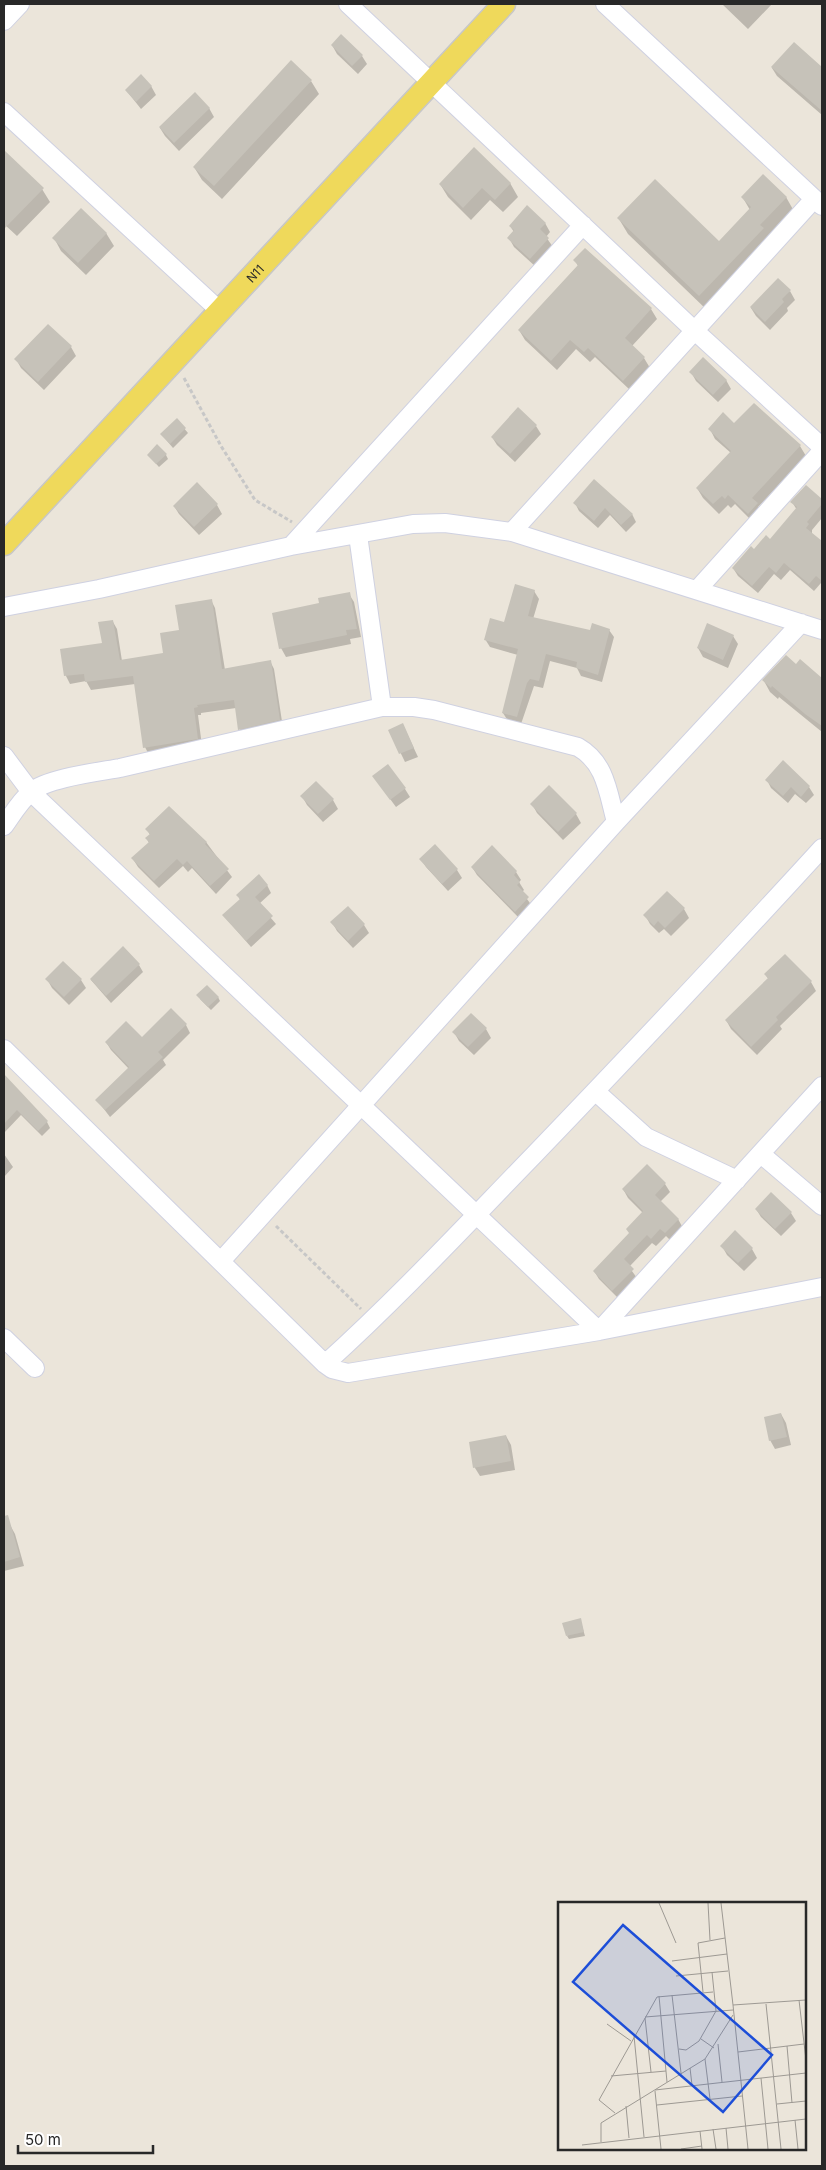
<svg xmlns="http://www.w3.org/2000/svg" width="826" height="2170" font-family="Inter,sans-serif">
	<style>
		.shadow { fill: #0003 }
		.building { fill: #c6c2b9 }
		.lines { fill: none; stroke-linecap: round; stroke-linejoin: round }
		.minor-casing { stroke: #cfd1e1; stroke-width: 20 }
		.major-casing { stroke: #c7c7c7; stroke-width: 25 }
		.path { stroke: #c7c7c7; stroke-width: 3; stroke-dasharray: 4 2.5; stroke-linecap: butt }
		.minor { stroke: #fff; stroke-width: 18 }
		.major { stroke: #efd95b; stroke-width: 22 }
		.labels { text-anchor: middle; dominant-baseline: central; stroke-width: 4; stroke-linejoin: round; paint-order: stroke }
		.street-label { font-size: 12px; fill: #282828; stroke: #fff }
		.inset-road { fill: none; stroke: #9d9993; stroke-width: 1 }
		.view { fill: #1d4ed8; fill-opacity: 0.15; stroke: #1d4ed8; stroke-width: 2.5 }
		.inset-edge { fill: none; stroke: #282828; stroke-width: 2.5 }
	</style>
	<rect width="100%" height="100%" fill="#ebe5da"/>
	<!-- shadow -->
	<path class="shadow" d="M722 4H772L748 29Z
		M794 44 822 69V87L821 89 822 90V115L777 76 772 68Z
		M332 45 362 56 367 64 358 74 337 54Z
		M311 81 319 94 222 199 202 180 194 167Z
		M151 86 156 95 141 109 126 90Z
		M209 108 214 117 179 151 165 136 160 128Z
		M4 152 42 189 50 202 17 236 4 224Z
		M510 183 518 197 503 212 490 200 471 220 448 197 440 184Z
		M786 197 795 213 708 311 628 234 619 219 719 243 750 210 743 198Z
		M545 223 550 232 546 237 553 247 536 267 514 247 509 238 514 232 510 226Z
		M106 233 114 246 86 275 61 251 54 238Z
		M585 249 651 309 657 319 632 346 644 358 650 368 630 390 595 357 590 362 576 349 557 370 525 340 519 330 578 266 575 260Z
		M790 291 795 300 787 308 788 311 770 330 756 316 751 308Z
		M48 326 71 347 76 356 44 390 21 368 16 359Z
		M691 372 726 380 731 389 718 402 696 381Z
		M177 420 188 433 173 448 162 435Z
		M734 425 800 446 806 456 758 507 762 514 754 523 735 504 731 508 728 505 719 514 703 498 697 488 731 453 715 439 710 429Z
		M536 426 541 434 515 462 497 445 492 437Z
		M148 455H166L168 459 159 467Z
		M594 481 632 514 636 522 626 532 610 515 598 528 579 511 575 503Z
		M806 487 822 501V518L812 530V534L822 543V584L821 583 814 591 790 570 781 580 774 574 758 593 738 576 733 568 754 550 771 541 797 510 792 502Z
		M217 505 222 514 199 535 179 514 174 506Z
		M534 591 539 599 533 619 591 632 609 630 614 637 602 682 581 676 577 668 550 661 543 688 534 686 521 724 508 721 503 713 518 655 490 647 485 639 505 623Z
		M349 594 354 602 361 637 350 639 351 644 286 657 281 648 320 604Z
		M211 600 215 608 225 670 270 661 274 669 283 728 244 737 240 729 236 708 201 713V715H198L202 746 149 755 145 747 135 684 91 690 86 681 70 684 66 676 62 650 103 644 113 622 117 629 122 661 165 654 180 631Z
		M733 636 738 644 728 668 703 657 698 648Z
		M800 661 822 680V732L779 697 778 699 770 692 764 681 796 665Z
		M403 725 418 757 405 762 390 731Z
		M783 762 809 787 814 795 806 803 795 794 788 803 771 788 767 780Z
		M379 784 405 789 410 797 396 807Z
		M302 796 333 800 338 809 323 822 307 805Z
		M532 804 576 814 581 823 563 840 537 813Z
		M147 829 206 842 232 877 216 894 192 868 188 872 183 866 159 888 138 867 133 859 149 843 147 839 150 835Z
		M492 847 516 872 521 880 519 882 524 890 522 892 532 906 520 919 477 875 472 867Z
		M421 859 457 870 462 878 448 891 426 867Z
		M267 885 271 893 259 904 276 924 251 947 224 916 240 900 238 895Z
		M667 892 684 909 689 918 671 936 664 929 659 933 650 924 645 915Z
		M332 922 364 925 369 933 353 948 337 931Z
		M139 965 143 972 111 1003 91 980Z
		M765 974 811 982 816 991 780 1026 782 1029 757 1055 731 1029 726 1020 769 980Z
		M47 979 81 980 86 988 69 1005 52 988Z
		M218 997 220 1001 211 1010 200 999Z
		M171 1010 186 1025 190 1033 163 1060 166 1065 110 1117 97 1100 129 1069 111 1050 106 1042 142 1039Z
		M486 1029 491 1038 474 1055 459 1041 454 1032Z
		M4 1076 47 1122 50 1128 42 1136 21 1115 4 1133Z
		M4 1154 13 1167 4 1177Z
		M647 1165 665 1184 670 1192 660 1202 678 1219 683 1228 670 1240 666 1236 656 1246 652 1243 629 1267 637 1278 618 1298 599 1279 594 1271 630 1234 643 1213 628 1198 623 1189Z
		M756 1209 791 1213 796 1221 781 1236 761 1217Z
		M735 1232 752 1249 757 1258 744 1271 727 1255 722 1246Z
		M781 1414 786 1423 791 1445 775 1449 770 1440Z
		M506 1436 511 1445 515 1470 480 1476 475 1468 470 1443Z
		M10 1525 15 1534 24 1566 4 1571V1527Z
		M580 1619 585 1636 569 1639 567 1636Z"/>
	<!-- building -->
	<path class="building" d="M341 34 363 55 352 66 331 45Z
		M794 42 822 67V111L771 67Z
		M291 60 312 80 214 186 193 167Z
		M141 74 152 86 136 102 125 90Z
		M195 92 210 108 174 143 159 127Z
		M474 147 511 183 495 200 482 188 463 208 439 184Z
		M4 150 44 188 4 229Z
		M763 174 787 197 760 225 764 228 699 296 617 218 655 179 719 241 751 207 741 197Z
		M527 205 546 223 540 229 549 238 530 259 507 238 514 230 509 226Z
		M81 208 107 233 78 263 52 238Z
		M585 248 652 308 625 338 645 357 623 381 588 348 584 352 570 340 551 361 518 330 578 265 573 260Z
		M778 278 791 290 782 299 784 302 765 322 750 307Z
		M48 324 72 346 38 382 14 359Z
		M703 357 727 380 713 395 689 372Z
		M754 403 801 445 752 498 758 503 748 514 728 495 725 499 722 496 713 504 696 488 731 451 708 429 723 412 734 423Z
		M518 407 537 425 510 454 491 437Z
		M177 418 186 428 170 444 160 434Z
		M157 444 167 454 156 464 147 455Z
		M594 479 633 514 621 525 605 508 594 521 573 503Z
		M197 482 218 504 194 527 173 506Z
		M806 485 822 499V504L807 522 809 524 806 528 822 541V581L816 576 809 584 784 563 776 573 769 567 752 586 732 568 751 546 754 549 766 535 770 539 797 507 790 502Z
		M515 584 535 590 528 616 590 630 592 623 610 629 598 675 576 668 577 662 546 654 539 681 530 679 527 683 517 717 502 713 518 649 484 640 490 618 504 622Z
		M350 592 357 629 346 630 347 635 279 649 272 613 319 603 318 598Z
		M212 599 222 669 271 660 280 720 238 730 234 700 197 705 198 707 194 708 198 739 143 748 133 676 85 682 84 674 64 676 60 649 102 643 98 622 113 620 120 660 163 653 160 633 179 630 175 605Z
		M707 623 734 635 723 660 697 648Z
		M786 655 796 664 800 659 822 678V726L805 714 772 686 771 688 762 680Z
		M403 723 414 748 399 754 388 730Z
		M783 760 810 786 801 797 791 787 783 796 765 780Z
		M388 764 406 788 390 800 372 776Z
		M316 781 334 799 318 814 300 796Z
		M549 785 577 813 558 832 530 804Z
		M169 806 207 842 205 844 229 869 210 886 187 861 183 865 177 859 154 881 131 858 149 842 145 838 150 834 145 829Z
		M435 844 458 869 442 884 419 859Z
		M492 845 517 871 514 875 520 882 517 885 529 897 515 912 471 867Z
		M259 874 268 885 255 897 273 916 246 941 222 915 240 899 236 895Z
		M667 891 685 908 665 928 658 921 654 926 643 915Z
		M348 906 365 924 348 941 330 922Z
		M123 946 140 964 106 996 90 979Z
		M785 954 812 981 776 1017 778 1020 751 1047 725 1020 768 978 764 974Z
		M63 961 82 979 64 997 45 979Z
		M207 985 219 997 208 1007 196 995Z
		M171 1008 187 1024 158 1052 163 1057 105 1110 95 1100 129 1067 105 1042 126 1021 142 1037Z
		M471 1013 487 1028 468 1047 452 1032Z
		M4 1074 48 1121 38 1131 17 1110 4 1124Z
		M647 1164 666 1183 655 1195 679 1219 665 1233 660 1229 651 1239 647 1235 624 1259 634 1269 612 1291 593 1271 629 1233 626 1229 643 1211 622 1189Z
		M771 1192 792 1212 775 1229 755 1209Z
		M735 1230 753 1248 738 1263 720 1246Z
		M781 1413 787 1437 769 1441 764 1417Z
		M506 1435 511 1461 473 1468 469 1442Z
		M8 1515 20 1557 4 1562V1516Z
		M581 1618 584 1632 566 1636 562 1623Z"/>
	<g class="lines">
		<defs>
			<path id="minor" d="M348 4 695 331 822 447
				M605 4 822 206
				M4 21 20 4
				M4 112 219 310
				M512 532 814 199
				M358 535 382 707
				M291 546 583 225
				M697 590 822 451
				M4 607 99 589 291 546 413 524 445 523 512 532 822 630
				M4 756 31 792 599 1331
				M4 826C12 815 20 801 31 792 47 778 98 772 120 768L382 707H414L434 710 578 747C606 763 608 793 616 822
				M4 1049 325 1364 332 1369 348 1373 599 1331 822 1287
				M595 1091 646 1137 737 1180
				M761 1154 822 1206
				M221 1261 616 822 801 623
				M599 1331 822 1086
				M4 1338 35 1368
				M325 1364C398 1298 465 1226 533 1156 631 1054 727 952 822 848"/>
			<g id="major">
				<path id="s1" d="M4 544 504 4"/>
			</g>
		</defs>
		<!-- minor casing -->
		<use href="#minor" class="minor-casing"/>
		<!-- major casing -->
		<use href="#major" class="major-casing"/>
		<!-- path -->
		<path class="path" d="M184 378 221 446 255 500 292 522
			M276 1226 361 1309"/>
		<!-- minor -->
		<use href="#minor" class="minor"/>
		<!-- major -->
		<use href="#major" class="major"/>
	</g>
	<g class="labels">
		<!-- street labels -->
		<g class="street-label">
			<text stroke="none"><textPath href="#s1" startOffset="369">N11</textPath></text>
		</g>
	</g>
	<!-- overview -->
	<g transform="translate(558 1902)">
		<rect width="248" height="248" fill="#ebe5da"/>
		<path class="inset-road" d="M101 1 118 41M150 1 152 38M163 1 175 103 248 98M114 59 169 52M118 74 170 69M145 90 140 41 167 36M114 93 123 171M101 94 109 180M241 98 248 158M208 102 223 247M175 103 190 247M87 115 175 108M87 116 93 170M49 122 73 139M76 134 86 235M143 137 156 146M160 142 164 180M229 144 234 201M121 147 128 148 141 139 158 109 154 70M180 150 246 142M147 157 152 197M132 166 134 183M53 174 108 169M203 176 210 247M97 188 248 171M97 189 103 247M219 202 248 199M99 203 184 194M68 204 71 236M57 211 41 198 99 95 155 90M237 218 240 247M168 226 170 247M155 227 158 247M142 229 144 247M43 240V221L147 157 175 113M24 243 248 217M123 247 144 244"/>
		<path class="view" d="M65 23 214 153 165 210 15 80Z"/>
		<rect width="248" height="248" class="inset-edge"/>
	</g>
	<!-- border -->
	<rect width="826" height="2170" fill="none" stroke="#282828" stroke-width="10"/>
	<!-- scale -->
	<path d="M18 2145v8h135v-8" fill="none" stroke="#282828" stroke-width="2.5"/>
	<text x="25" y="2145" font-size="15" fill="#282828" stroke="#ffffff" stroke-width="4" paint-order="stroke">50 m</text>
</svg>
